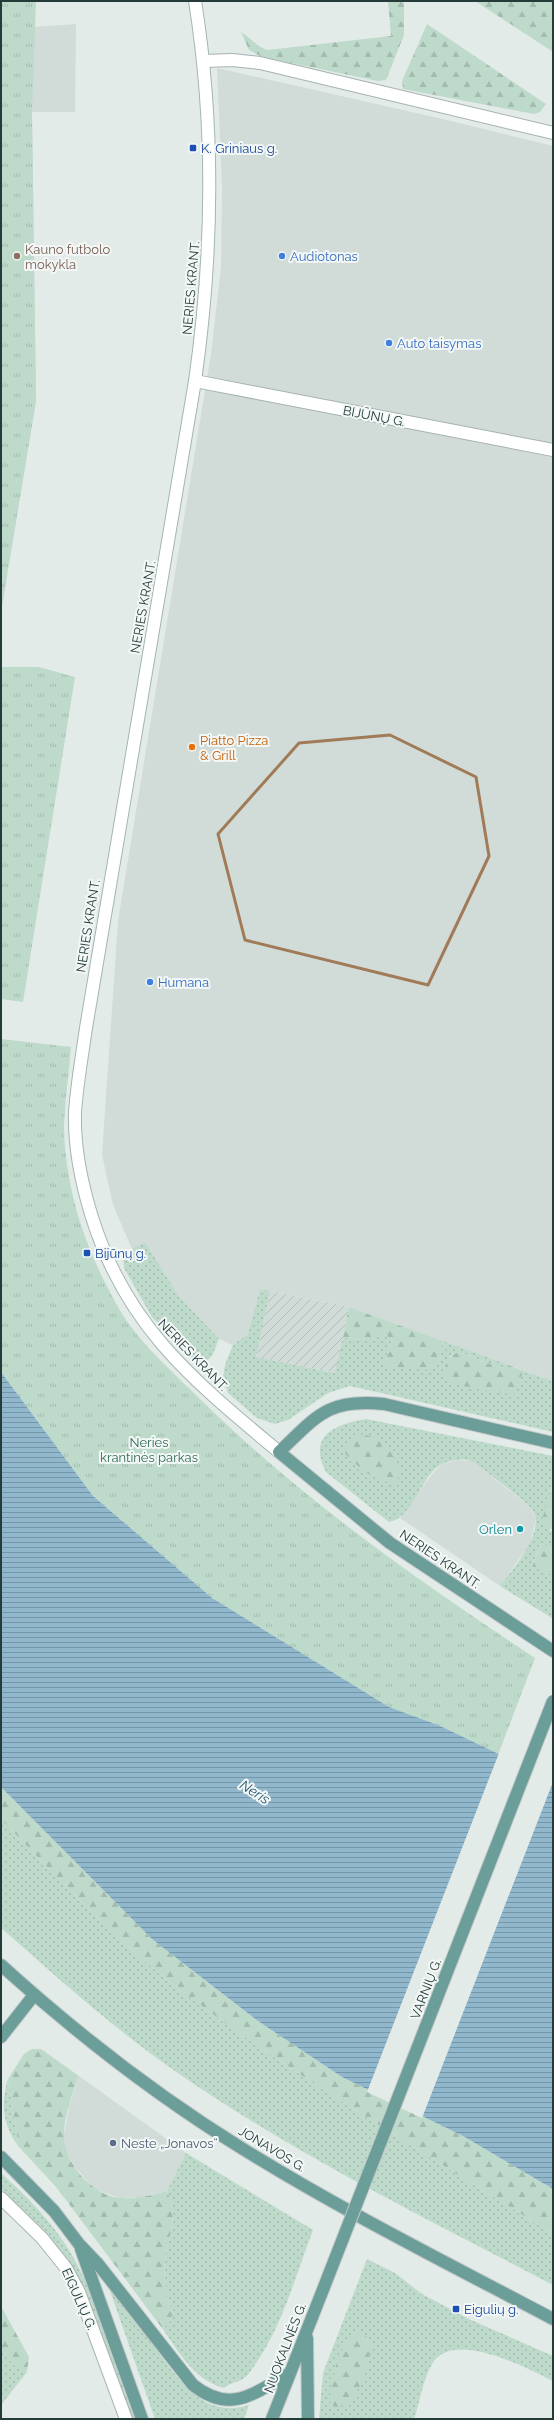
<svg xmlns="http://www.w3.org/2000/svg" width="554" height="2420" font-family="Raleway,sans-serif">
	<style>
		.built { fill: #d1dbd8 }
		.industrial { fill: url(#industrial-furrows) }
		.grass { fill: url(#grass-dots) }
		.forest { fill: url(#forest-firs) }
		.park { fill: url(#park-tufts) }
		.water { fill: url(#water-rules) }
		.pier { fill: #e3ebe9 }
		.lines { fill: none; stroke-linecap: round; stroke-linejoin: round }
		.street-casing { stroke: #a6b3b1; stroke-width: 14 }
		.secondary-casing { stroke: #a2b6b3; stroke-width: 14 }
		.primary-casing { stroke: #c2c8c8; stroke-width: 14 }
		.street { stroke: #fff; stroke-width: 12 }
		.secondary { stroke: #fff; stroke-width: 12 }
		.primary { stroke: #6b9d99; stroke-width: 12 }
		.primary-bridge-casing { stroke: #c2c8c8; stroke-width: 14; stroke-linecap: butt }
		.primary-bridge { stroke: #6b9d99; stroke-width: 12 }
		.marked { fill: none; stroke: #a17b57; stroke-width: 3; stroke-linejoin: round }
		.transit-dot { fill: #1a4fb4; stroke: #f3f8f7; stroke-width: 1.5 }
		.education-dot { fill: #8d6e63; stroke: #f3f8f7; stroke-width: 1.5 }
		.shop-dot { fill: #3f7fe0; stroke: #f3f8f7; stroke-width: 1.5 }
		.food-dot { fill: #e8710a; stroke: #f3f8f7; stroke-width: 1.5 }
		.culture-dot { fill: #0f9aa8; stroke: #f3f8f7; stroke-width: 1.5 }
		.service-dot { fill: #5c6f8a; stroke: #f3f8f7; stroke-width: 1.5 }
		.labels { text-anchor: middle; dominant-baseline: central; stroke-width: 4; stroke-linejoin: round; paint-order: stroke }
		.transit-label { font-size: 13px; fill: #164399; stroke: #f3f8f7; text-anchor: start }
		.education-label { font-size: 13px; fill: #785e54; stroke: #f3f8f7; text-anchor: start }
		.shop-label { font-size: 13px; fill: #366cbe; stroke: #f3f8f7; text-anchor: start }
		.street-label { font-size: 13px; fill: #243b39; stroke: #f3f8f7 }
		.food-label { font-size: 13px; fill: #c56008; stroke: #f3f8f7; text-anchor: start }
		.park-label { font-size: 13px; fill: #326e55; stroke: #f3f8f7 }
		.culture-label { font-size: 13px; fill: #0d838f; stroke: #f3f8f7; text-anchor: end }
		.service-label { font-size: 13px; fill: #4e5e75; stroke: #f3f8f7; text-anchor: start }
		.water-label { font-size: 14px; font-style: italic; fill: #245671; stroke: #f3f8f7 }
	</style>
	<defs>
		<pattern id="industrial-furrows" width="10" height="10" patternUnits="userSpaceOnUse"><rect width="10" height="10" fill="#d1dbd8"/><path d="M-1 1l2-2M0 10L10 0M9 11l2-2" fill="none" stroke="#b3bdba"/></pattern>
		<pattern id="grass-dots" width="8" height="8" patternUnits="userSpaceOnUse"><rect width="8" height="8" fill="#bedacb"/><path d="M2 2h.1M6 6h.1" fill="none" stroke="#a3bcaf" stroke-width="1.8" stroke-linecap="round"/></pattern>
		<pattern id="forest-firs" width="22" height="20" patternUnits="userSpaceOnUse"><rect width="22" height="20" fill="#bedacb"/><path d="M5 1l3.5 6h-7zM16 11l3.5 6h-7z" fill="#a3bcaf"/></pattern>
		<pattern id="park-tufts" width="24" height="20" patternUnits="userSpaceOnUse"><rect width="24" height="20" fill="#bedacb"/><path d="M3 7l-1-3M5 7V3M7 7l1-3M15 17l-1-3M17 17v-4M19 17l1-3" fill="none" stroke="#a3bcaf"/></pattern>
		<pattern id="water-rules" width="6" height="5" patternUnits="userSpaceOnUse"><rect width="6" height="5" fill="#90b7cb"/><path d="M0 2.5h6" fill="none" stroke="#7596a6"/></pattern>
	</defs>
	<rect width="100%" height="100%" fill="#e3ebe9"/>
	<!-- built -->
	<path class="built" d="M76 24 75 112H32L36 401 1 612 7 29Z
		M217 68 447 120 553 146V1381L349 1307 260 1289 248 1334 233 1345 219 1339 178 1295 145 1242 132 1249 113 1205 102 1155 118 921 211 354 221 267 222 187Z
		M457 1460 472 1461 530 1507 536 1519 530 1544 500 1586 400 1518 432 1474 442 1464Z
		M79 2076 186 2153 167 2191 141 2197 120 2198 94 2189 74 2166 65 2148 64 2135 69 2106Z"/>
	<!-- industrial -->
	<path class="industrial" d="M270 1291 349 1307 336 1373 256 1357Z"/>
	<!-- grass -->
	<path class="grass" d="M145 1242 178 1295 219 1339 212 1356 205 1362 191 1357 152 1317 124 1268 123 1258 126 1252Z
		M260 1289 270 1291 256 1357 335 1373 343 1337 361 1340 386 1335 392 1340 385 1364 434 1368 440 1359 443 1341 506 1364 501 1368 462 1353H456L449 1357 522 1374 521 1370 553 1381V1432L350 1386 328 1393 288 1420 275 1424 257 1418 228 1393 223 1377 225 1365 233 1345 248 1334Z
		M366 1419 553 1456 550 1531H553V1551L541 1543 532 1566 553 1575 552 1618 500 1586C514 1567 535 1545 536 1520 536 1516 532 1509 529 1506 523 1500 476 1463 471 1461 463 1458 452 1460 444 1463 422 1471 414 1518 389 1522L326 1472C307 1436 335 1424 366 1419Z
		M1 1819C62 1882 121 1946 191 1998 307 2084 431 2157 553 2234V2285C425 2218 294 2154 175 2071 113 2028 57 1977 1 1928Z
		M8 2079 19 2147C3 2126 0 2104 8 2079Z
		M186 2153 313 2230C295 2277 281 2332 249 2373 241 2384 231 2381 224 2388 194 2380 179 2352 162 2328L168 2324 173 2315C167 2298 163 2282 165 2263 167 2234 180 2222 167 2191Z
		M1 2173C28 2197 54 2224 72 2255 100 2304 116 2366 135 2419H132L85 2294 71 2265 44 2230 1 2189Z
		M367 2259 395 2273 422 2294 471 2320 553 2356V2381C528 2369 453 2328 432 2364 423 2379 420 2402 414 2419H319L323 2373Z
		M109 2288C124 2308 139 2327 154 2346 178 2378 202 2420 249 2405L244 2419H155Z
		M1 2350 15 2366 27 2372 1 2405Z"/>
	<!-- forest -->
	<path class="forest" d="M388 1H404V35L386 80 378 81 262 57 249 50 241 32C251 38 256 46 267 50L391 36Z
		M475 1H553V52Z
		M427 24 433 28 546 104 540 112 534 114 403 89 402 81Z
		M349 1307 443 1341 440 1359 434 1368 425 1370 389 1367 385 1364 392 1340 386 1335 361 1340 343 1337Z
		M456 1353H462L501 1368 506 1364 521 1370 522 1374 514 1395 448 1383 444 1377C445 1366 446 1359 456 1353Z
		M355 1434C382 1435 391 1447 400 1471L396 1483C378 1484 356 1466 345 1453L346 1446Z
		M553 1491V1531L542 1520 549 1495Z
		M541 1543 553 1551V1575L532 1567Z
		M1 1787 152 1939 258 2021 342 2077 463 2136 553 2189V2234C431 2157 307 2084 191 1998 121 1946 62 1882 1 1819Z
		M32 2049H41L79 2076C72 2094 64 2116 64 2135 64 2164 93 2196 121 2198 137 2199 152 2195 167 2191 180 2222 167 2234 165 2263 163 2282 167 2298 173 2315L168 2324 162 2328 57 2188 19 2147 8 2079 24 2054Z
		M1 2306 29 2357 27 2372 15 2366 1 2350Z
		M361 2332 371 2341C371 2363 362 2385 350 2403L336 2407 329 2401 337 2361 348 2337Z"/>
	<!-- park -->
	<path class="park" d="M1 1H36L32 112 36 401 1 612Z
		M1 667H39L75 677 23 1002 1 999Z
		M1 1039 71 1047C69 1073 65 1099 64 1125 64 1156 71 1193 80 1222 90 1253 105 1285 121 1312 142 1346 173 1372 201 1400 304 1501 416 1579 535 1658L498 1755 438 1725 389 1707 212 1598 93 1496 1 1372Z"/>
	<!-- water -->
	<path class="water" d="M1 1372 93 1496 212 1598 389 1707 438 1725 553 1780V2189L463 2136 342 2077 258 2021 152 1939 1 1787Z"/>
	<!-- pier -->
	<path class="pier" d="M499 1753 553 1778V1782L422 2118 367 2092Z"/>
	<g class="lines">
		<defs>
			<path id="street" d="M204 61 232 60 260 63 553 133
				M195 381 553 450
				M1 2198 42 2238 66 2268 79 2292 126 2419"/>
			<path id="secondary" d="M195 1C215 127 213 255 195 381L86 1028C82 1056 77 1084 75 1112 74 1146 81 1181 91 1214 125 1326 193 1380 279 1452"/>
			<path id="primary" d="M553 1443 384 1404C328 1398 317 1416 279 1452L390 1543 553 1651
				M1 1965C76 2033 157 2096 243 2149 343 2211 449 2264 553 2319
				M1 2037 34 1995
				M1 2157 54 2211 79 2244 98 2264 193 2385C231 2415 254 2393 290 2373
				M81 2249 142 2419
				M307 2338 308 2419
				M272 2419 324 2287"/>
		</defs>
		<!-- street casing -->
		<use href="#street" class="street-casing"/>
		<!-- secondary casing -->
		<use href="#secondary" class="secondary-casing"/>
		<!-- primary casing -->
		<use href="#primary" class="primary-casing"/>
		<!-- street -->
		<use href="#street" class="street"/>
		<!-- secondary -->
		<use href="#secondary" class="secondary"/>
		<!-- primary -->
		<use href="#primary" class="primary"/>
		<defs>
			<path id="primary-bridge" d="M324 2287 553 1701"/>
		</defs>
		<!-- primary-bridge casing -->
		<use href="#primary-bridge" class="primary-bridge-casing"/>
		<!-- primary-bridge -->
		<use href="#primary-bridge" class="primary-bridge"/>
	</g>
	<!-- marked area -->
	<path class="marked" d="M390 735 476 777 489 856 428 985 245 940 218 834 299 743Z"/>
	<!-- markers -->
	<g class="transit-dot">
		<rect x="189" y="144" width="8" height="8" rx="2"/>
		<rect x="83" y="1249" width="8" height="8" rx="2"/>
		<rect x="452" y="2305" width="8" height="8" rx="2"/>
	</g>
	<circle class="education-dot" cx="17" cy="256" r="4"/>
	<g class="shop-dot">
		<circle cx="282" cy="256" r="4"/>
		<circle cx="389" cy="343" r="4"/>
		<circle cx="150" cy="982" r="4"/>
	</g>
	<circle class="food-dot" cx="192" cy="747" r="4"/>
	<circle class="culture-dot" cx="520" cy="1529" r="4"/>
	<circle class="service-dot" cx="113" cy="2143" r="4"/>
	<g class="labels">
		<!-- transit labels -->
		<g class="transit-label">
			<text x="201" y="148">K. Griniaus g.</text>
			<text x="95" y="1253">Bijūnų g.</text>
			<text x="464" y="2309">Eigulių g.</text>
		</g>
		<!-- education labels -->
		<g class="education-label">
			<text x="25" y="249">Kauno futbolo<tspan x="25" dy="15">mokykla</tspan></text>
		</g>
		<!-- shop labels -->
		<g class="shop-label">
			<text x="290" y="256">Audiotonas</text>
			<text x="397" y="343">Auto taisymas</text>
			<text x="158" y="982">Humana</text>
		</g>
		<!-- street labels -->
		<g class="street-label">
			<text transform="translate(191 288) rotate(-85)">NERIES KRANT.</text>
			<text transform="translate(374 416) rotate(11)">BIJŪNŲ G.</text>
			<text transform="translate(143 607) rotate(-80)">NERIES KRANT.</text>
			<text transform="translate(88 926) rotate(-81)">NERIES KRANT.</text>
			<text transform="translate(193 1355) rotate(46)">NERIES KRANT.</text>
			<text transform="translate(440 1559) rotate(34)">NERIES KRANT.</text>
			<text transform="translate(426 1989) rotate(-69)">VARNIŲ G.</text>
			<text transform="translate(272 2149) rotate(31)">JONAVOS G.</text>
			<text transform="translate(79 2299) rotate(66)">EIGULIŲ G.</text>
			<text transform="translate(285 2348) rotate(-69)">NUOKALNĖS G.</text>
		</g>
		<!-- food labels -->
		<g class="food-label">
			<text x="200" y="740">Piatto Pizza<tspan x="200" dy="15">&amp; Grill</tspan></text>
		</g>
		<!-- park labels -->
		<g class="park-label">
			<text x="149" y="1442">Neries<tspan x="149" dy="15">krantinės parkas</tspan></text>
		</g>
		<!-- culture labels -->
		<g class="culture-label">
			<text x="512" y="1529">Orlen</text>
		</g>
		<!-- service labels -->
		<g class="service-label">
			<text x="121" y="2143">Neste „Jonavos“</text>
		</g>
		<!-- water labels -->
		<g class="water-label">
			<text transform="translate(255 1792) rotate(33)">Neris</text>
		</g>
	</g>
	<!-- border -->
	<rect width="554" height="2420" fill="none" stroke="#243b39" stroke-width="4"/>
</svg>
